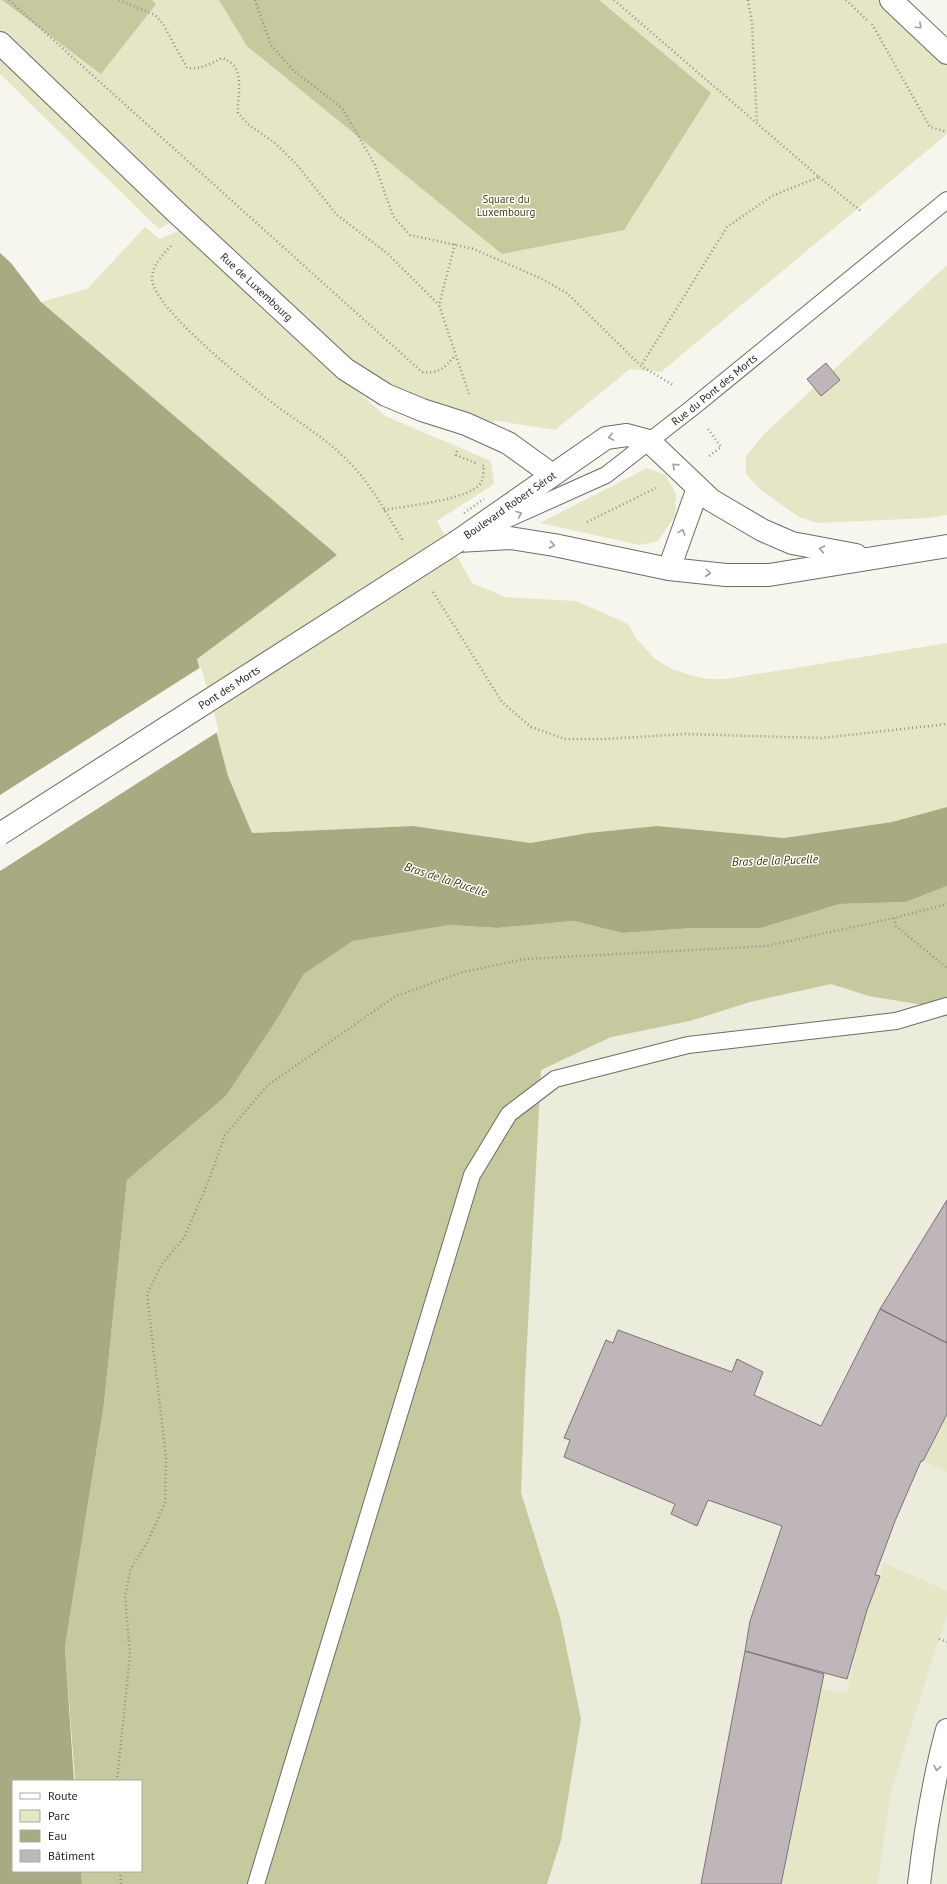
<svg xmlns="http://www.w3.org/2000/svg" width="947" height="1884" font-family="'PT Sans',sans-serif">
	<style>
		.built { fill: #ebecdc }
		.green { fill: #e4e6c6 }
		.forest { fill: #c6c89e }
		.water { fill: #a9aa82 }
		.pier { fill: #f6f6ee }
		.building { fill: #bfb6ba; stroke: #7a7275 }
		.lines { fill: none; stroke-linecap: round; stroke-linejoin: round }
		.lane-casing { stroke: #6d6d66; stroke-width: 18 }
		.street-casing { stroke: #6d6d66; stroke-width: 24 }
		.secondary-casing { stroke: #6d6d66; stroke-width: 24 }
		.path { stroke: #91918c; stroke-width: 2.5; stroke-dasharray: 1 3; stroke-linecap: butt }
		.lane { stroke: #fff; stroke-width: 16 }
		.street { stroke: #fff; stroke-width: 22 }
		.secondary { stroke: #fff; stroke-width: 22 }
		.secondary-bridge-casing { stroke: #6d6d66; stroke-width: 24; stroke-linecap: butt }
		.path-bridge { stroke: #91918c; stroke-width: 2.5; stroke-dasharray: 1 3; stroke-linecap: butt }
		.secondary-bridge { stroke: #fff; stroke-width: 22 }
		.oneway { stroke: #9e9e9c }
		.labels { text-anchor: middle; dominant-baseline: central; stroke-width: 3; stroke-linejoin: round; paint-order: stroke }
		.park-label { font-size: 11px; fill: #403f0d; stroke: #fffffe }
		.street-label { font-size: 11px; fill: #272724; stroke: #fffffe }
		.water-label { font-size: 12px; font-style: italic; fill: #353400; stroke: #fffffe }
	</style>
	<rect width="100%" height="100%" fill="#f6f6ee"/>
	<!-- built -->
	<path class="built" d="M947 942V1884H292L527 1004Z"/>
	<!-- green -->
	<path class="green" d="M0 0H882L947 62V134L661 372 630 369 555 430 493 420 508 443 386 394 181 217 159 229 0 74Z
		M145 227 160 239 181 230 385 416 491 461 494 484 437 521 472 583 505 597 576 601 628 624 636 638 654 658 670 668 689 675 708 679H726L947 643V807L892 822 784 838 657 826 588 833 530 843 413 826 252 833 228 776 197 659 336 555 41 302 87 289Z
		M947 265V515L929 518 817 523 799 517 762 491 746 474V456L764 434Z
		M647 468 665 475 676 493 675 516 658 541 639 545 540 523Z
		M947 1413V1472L923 1461Z
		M884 1563 947 1591V1613L892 1788 877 1884H782L820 1688 847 1694 860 1628Z"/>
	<!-- forest -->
	<path class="forest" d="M2 0H152L156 4 101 74Z
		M219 0H599L711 93 624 230 502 254 247 46Z
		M947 886V1009L869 996 831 984 750 1002 690 1021 611 1037 541 1070 525 1382 521 1493 560 1617 581 1719 561 1840 547 1884H82L81 1871H141V1781H75L65 1647 104 1404 127 1180 226 1096 276 1021 304 974 353 941 450 925 497 928 574 921 622 933 694 928H761L840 904 906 902Z"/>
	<!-- water -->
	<path class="water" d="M0 253 11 263 41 302 337 555 197 659 228 776 252 833 413 826 530 843 588 833 657 826 784 838 892 822 947 807V886L906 902 840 904 761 928H694L622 933 574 921 497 928 450 925 353 941 304 974 276 1021 226 1096 127 1180 104 1404 65 1647 74 1781H13V1871H81L82 1884H0Z"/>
	<!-- pier -->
	<path class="pier" d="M201 667 219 731 0 871V795Z"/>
	<!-- building -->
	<path class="building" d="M826 363 840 380 821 396 807 379Z
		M947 1200V1343L880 1309Z
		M880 1309 947 1343V1414L923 1461H921L895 1521 875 1575 880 1576 867 1610 847 1679 745 1651 750 1621 782 1526 708 1500 697 1526 671 1514 675 1504 564 1457 570 1440 564 1438 606 1340 613 1343 618 1330 732 1372 737 1359 763 1372 754 1395 821 1426Z
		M745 1651 824 1674 781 1884H701Z"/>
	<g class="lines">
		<defs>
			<g id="lane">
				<path id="s1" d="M490 527 606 475 692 408 947 200"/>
				<path d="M256 1884 472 1175 509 1114 555 1079 688 1045 896 1021 947 1006"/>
			</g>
			<g id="street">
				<path id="s2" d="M0 43 175 211 345 369 386 395 422 410 466 424 508 443 551 474"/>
				<path d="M919 1884C925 1832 933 1781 947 1730"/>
			</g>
			<g id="secondary">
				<path d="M891 0 947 53"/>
				<path d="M458 541 510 538 554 545 669 569 726 575H769L947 546"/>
				<path id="s3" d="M458 541 606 438 627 435 649 441 711 500 762 530 792 543 856 555"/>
				<path d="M669 569 698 488"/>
			</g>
		</defs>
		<!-- lane casing -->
		<use href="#lane" class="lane-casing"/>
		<!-- street casing -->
		<use href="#street" class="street-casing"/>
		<!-- secondary casing -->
		<use href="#secondary" class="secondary-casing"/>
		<!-- path -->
		<path class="path" d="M9 0 422 372C439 374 444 368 455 356
			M119 0 155 15 163 24 187 68C200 70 210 64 222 58 247 66 237 93 238 113L248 124 276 144 298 166 336 214 388 254 439 305
			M255 0 271 45 293 70 342 108 375 165 393 216 410 235 474 249 542 279 567 293 641 366 673 385
			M614 0 819 177 772 196 727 227 641 366
			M748 0 752 23 757 123
			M846 0 868 21
			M872 24 930 127 947 132
			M819 177 862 212
			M455 244 439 305 469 394
			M171 246C162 256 152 265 152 279 153 308 249 384 274 404 299 423 326 438 348 461 371 484 387 514 403 541
			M708 429 721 447 708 457
			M457 451 456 455 476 463
			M384 510C404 506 474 500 482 481 484 477 483 470 484 466L482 465
			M587 522 656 488
			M433 592 502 702 531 727 565 739H604L684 734 822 738 947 724
			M894 918 896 926 947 968
			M939 1639 947 1642
			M117 1781 130 1655 125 1595 131 1568 147 1543 165 1503 166 1458 147 1294 162 1264 184 1238 209 1180 225 1135 268 1085 396 996 463 972 525 959 767 946 894 918 947 904
			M120 1871 121 1884"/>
		<!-- lane -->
		<use href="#lane" class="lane"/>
		<!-- street -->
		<use href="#street" class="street"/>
		<!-- secondary -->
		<use href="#secondary" class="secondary"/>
		<defs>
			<g id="secondary-bridge">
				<path id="s4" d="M0 834 458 541"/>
			</g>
		</defs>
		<!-- secondary-bridge casing -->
		<use href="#secondary-bridge" class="secondary-bridge-casing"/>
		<!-- path-bridge -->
		<path class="path-bridge" d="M464 513 484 499"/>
		<!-- secondary-bridge -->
		<use href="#secondary-bridge" class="secondary-bridge"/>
	</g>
	<!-- one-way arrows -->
	<defs><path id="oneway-chevron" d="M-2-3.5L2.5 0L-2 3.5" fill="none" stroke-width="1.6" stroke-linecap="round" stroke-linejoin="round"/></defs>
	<g class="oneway">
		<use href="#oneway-chevron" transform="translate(919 26) rotate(43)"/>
		<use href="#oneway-chevron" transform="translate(611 437) rotate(170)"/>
		<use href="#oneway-chevron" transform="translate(675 466) rotate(-136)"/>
		<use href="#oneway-chevron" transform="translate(519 514) rotate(-23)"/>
		<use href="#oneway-chevron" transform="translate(682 532) rotate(-70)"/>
		<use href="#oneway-chevron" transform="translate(552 545) rotate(11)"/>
		<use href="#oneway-chevron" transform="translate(822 549) rotate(-169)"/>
		<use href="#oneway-chevron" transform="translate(708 573) rotate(7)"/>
		<use href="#oneway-chevron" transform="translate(937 1768) rotate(100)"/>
	</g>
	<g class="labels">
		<!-- park labels -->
		<g class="park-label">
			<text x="506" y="199">Square du<tspan x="506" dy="13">Luxembourg</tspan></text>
		</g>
		<!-- street labels -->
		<g class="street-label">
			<text stroke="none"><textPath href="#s2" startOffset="354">Rue de Luxembourg</textPath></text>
			<text stroke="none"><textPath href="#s1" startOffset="265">Rue du Pont des Morts</textPath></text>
			<text stroke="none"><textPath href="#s3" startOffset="63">Boulevard Robert Sérot</textPath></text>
			<text stroke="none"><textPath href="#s4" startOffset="272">Pont des Morts</textPath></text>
		</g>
		<!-- water labels -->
		<g class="water-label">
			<text transform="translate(775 860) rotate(-2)">Bras de la Pucelle</text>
			<text transform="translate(446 879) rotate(18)">Bras de la Pucelle</text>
		</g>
	</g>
	<!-- legend -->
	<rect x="12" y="1780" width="130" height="92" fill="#fffffe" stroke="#a9a9a7"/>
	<rect x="20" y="1793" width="20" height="6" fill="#ffffff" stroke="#a9a9a7"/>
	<text x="48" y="1800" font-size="12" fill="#272724">Route</text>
	<rect x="20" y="1810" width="20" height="12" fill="#e4e6c6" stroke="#a9a9a7"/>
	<text x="48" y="1820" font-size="12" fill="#272724">Parc</text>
	<rect x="20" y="1830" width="20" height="12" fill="#a9aa82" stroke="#a9a9a7"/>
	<text x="48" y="1840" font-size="12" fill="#272724">Eau</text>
	<rect x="20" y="1850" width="20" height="12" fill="#bfb6ba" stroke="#a9a9a7"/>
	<text x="48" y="1860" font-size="12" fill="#272724">Bâtiment</text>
</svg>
